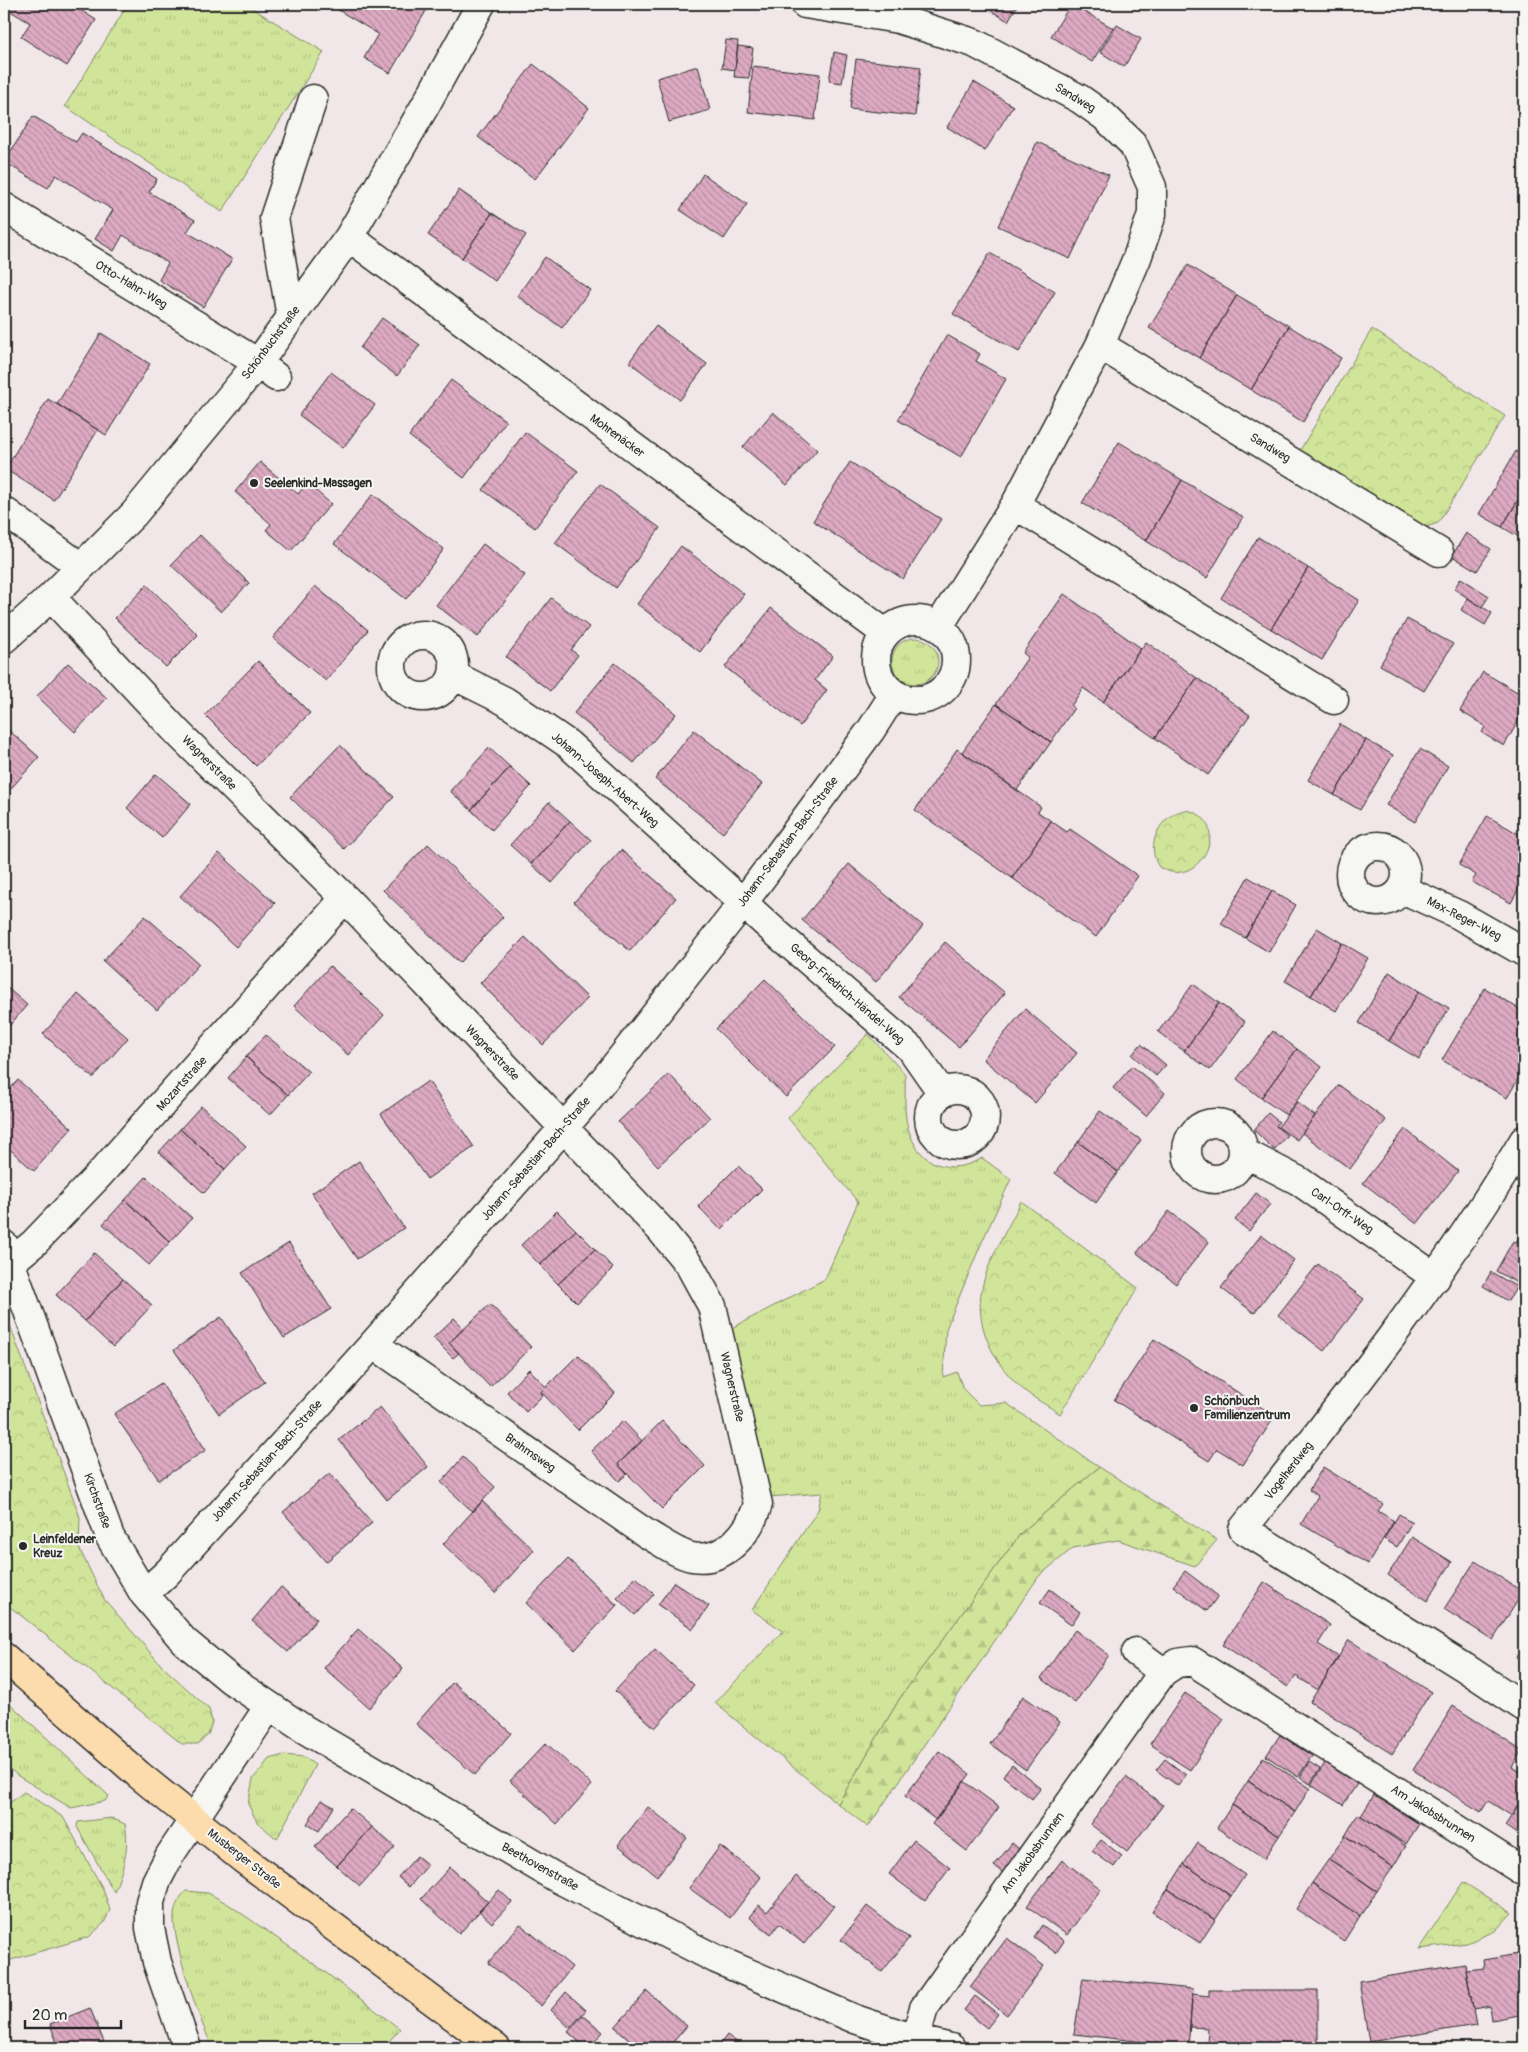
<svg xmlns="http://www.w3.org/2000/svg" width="1528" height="2052" font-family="Pangolin,sans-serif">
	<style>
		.grass { fill: url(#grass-tufts); stroke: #7e8862 }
		.forest { fill: url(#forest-firs); stroke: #7e8862 }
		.park { fill: url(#park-crowns); stroke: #7e8862 }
		.building { fill: url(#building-back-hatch); stroke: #2b2b2b }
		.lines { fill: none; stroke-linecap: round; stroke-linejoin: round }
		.minor-casing { stroke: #2b2b2b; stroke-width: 31 }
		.major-casing { stroke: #2b2b2b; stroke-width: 31 }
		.minor { stroke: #f6f6f2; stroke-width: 28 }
		.major { stroke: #fcdcac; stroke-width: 28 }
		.poi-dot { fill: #2b2b2b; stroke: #f6f6f2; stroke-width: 2 }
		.labels { text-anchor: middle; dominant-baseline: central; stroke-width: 4; stroke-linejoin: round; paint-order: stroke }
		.street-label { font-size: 12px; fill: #2b2b2b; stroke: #f6f6f2 }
		.poi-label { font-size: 12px; font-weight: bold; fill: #2b2b2b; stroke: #f6f6f2; text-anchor: start }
	</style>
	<defs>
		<pattern id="grass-tufts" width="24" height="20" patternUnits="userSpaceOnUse" patternTransform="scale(1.25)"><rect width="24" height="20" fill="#d1e59a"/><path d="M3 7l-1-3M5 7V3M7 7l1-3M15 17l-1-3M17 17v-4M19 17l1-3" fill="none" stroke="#b4c585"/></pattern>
		<pattern id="forest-firs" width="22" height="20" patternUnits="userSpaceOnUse" patternTransform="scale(1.25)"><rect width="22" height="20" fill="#d1e59a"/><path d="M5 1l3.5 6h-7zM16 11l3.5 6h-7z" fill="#b4c585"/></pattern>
		<pattern id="park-crowns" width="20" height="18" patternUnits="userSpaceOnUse" patternTransform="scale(1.25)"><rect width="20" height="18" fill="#d1e59a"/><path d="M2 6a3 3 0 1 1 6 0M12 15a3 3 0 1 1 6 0" fill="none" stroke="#b4c585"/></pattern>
		<pattern id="building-back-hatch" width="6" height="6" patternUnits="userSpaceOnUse" patternTransform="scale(1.25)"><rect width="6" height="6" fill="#deaac3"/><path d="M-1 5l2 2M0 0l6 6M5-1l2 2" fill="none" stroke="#b48b9f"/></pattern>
	</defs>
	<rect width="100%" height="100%" fill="#f1e7e9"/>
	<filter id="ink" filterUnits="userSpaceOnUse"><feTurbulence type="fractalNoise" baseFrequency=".02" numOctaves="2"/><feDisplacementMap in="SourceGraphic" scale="10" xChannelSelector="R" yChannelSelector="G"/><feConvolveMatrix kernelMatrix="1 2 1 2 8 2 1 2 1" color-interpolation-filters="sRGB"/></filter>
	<g filter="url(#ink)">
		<!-- grass -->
		<path class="grass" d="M128 4H245L324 52 222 212 65 106Z
			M892 661a23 23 0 1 1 46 0a23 23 0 1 1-46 0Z
			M868 1034 905 1074C906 1090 903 1112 908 1128 918 1165 950 1177 982 1158L1011 1179 981 1244 946 1329 943 1377 957 1372 963 1389 979 1405 1006 1403 1099 1467 1021 1533 900 1698 838 1804 715 1703 783 1631 752 1610 818 1510 822 1493 768 1497 728 1330 825 1279 858 1202 788 1118Z
			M4 1698 109 1796 105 1801 71 1808 18 1776 4 1764Z
			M284 1755 304 1757 315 1765 277 1839 257 1822 248 1804 253 1779 269 1759Z
			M111 1818 125 1824C130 1849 123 1869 114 1892L77 1827 78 1822Z
			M186 1891 208 1893 228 1904 317 1966 400 2029 383 2048H213C200 2023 172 1942 174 1914 175 1905 180 1897 186 1891Z"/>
		<!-- forest -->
		<path class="forest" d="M1099 1467 1217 1540 1195 1566 1118 1540 1073 1548 1039 1576 868 1827 838 1804 900 1698 1021 1533Z"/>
		<!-- park -->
		<path class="park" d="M1372 329 1505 416 1438 523 1423 528 1299 452Z
			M1185 810C1235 817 1201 893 1159 867 1145 846 1159 815 1185 810Z
			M1021 1201 1138 1288 1060 1414C1049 1406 1036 1400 1025 1391 993 1365 971 1321 984 1280 992 1253 1009 1227 1021 1201Z
			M4 1309 80 1517 79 1548 104 1599 161 1665 209 1709 212 1722 208 1735 198 1744H182L4 1602Z
			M24 1792 63 1817 103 1889 110 1910 104 1923 89 1937 4 1962V1807Z
			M1463 1882 1512 1913 1495 1931 1467 1943 1419 1949Z"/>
		<!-- building -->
		<path class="building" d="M4 4H71L96 20 67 66 21 37 30 23 4 7Z
			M338 4H430L390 73 364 58 378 34 335 8Z
			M980 4H1018L1008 21Z
			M1044 4H1058L1054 10Z
			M1071 4 1113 28 1092 62 1051 36Z
			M1117 25 1141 39 1124 67 1100 52Z
			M726 40 738 41 735 70 722 68Z
			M738 46 753 48 749 78 734 77Z
			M834 52 847 55 842 83 829 81Z
			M856 59 921 67 915 116 850 109Z
			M533 64 589 108 535 179 478 137Z
			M698 66 710 110 669 122 657 78Z
			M753 66 820 74 815 120 748 112Z
			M974 82 1013 106 985 151 947 127Z
			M33 116 76 142 82 133 157 179 149 192 195 220 187 232 232 259 203 307 159 280 168 263 123 235 114 251 95 239 113 210 56 175 48 188 4 162Z
			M1037 142 1109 175 1070 259 998 226Z
			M703 174 747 204 724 239 680 210Z
			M459 190 492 213 462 258 428 235Z
			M492 213 526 235 495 281 462 258Z
			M990 253 1055 292 1019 352 953 314Z
			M545 257 590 290 562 328 517 296Z
			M1188 265 1237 295 1199 358 1149 328Z
			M1237 295 1289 326 1251 390 1199 358Z
			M382 318 420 345 397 376 360 348Z
			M656 326 707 364 680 400 629 362Z
			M1289 326 1341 358 1303 422 1251 390Z
			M101 333 150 364 106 435 57 404Z
			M947 335 980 354 976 361 1006 379 961 457 898 420Z
			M331 372 375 405 343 448 299 415Z
			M451 380 506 421 464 478 409 436Z
			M48 399 98 430 54 500 5 469Z
			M773 412 817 450 787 485 743 447Z
			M525 432 578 471 535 528 483 490Z
			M1119 442 1182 480 1146 541 1082 503Z
			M1516 451 1524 456V490L1502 527 1479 514Z
			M260 462 298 494 307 483 331 504 291 551 266 530 271 524 235 492Z
			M850 462 941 519 903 579 813 521Z
			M1182 480 1243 517 1207 578 1146 541Z
			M600 484 660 528 616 588 555 543Z
			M1524 490V540L1502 527Z
			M373 494 444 549 406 599 334 544Z
			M1466 533 1491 549 1477 571 1452 556Z
			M200 535 249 583 221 612 171 565Z
			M1258 537 1308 568 1271 629 1221 598Z
			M483 544 525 575 478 637 436 605Z
			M681 546 744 594 700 652 637 604Z
			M1308 568 1359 600 1322 660 1271 629Z
			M1461 578 1489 596 1482 607 1454 589Z
			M147 585 198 635 166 667 115 618Z
			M315 586 368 630 326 681 273 638Z
			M1064 594 1141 648 1103 702 1083 688 1071 706 1074 708 1051 742 996 704 1028 657 1023 653Z
			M551 598 589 627 571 650 578 655 550 691 506 657Z
			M1468 598 1492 613 1485 625 1461 610Z
			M771 608 833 656 815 680 827 690 800 726 725 667Z
			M1407 619 1453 644 1424 691 1380 665Z
			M1146 642 1197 678 1155 738 1103 702Z
			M258 661 310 713 256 766 205 715Z
			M68 663 107 698 75 732 37 696Z
			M615 663 676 714 634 763 574 713Z
			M1483 672 1524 696V711L1504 746 1482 733 1485 726 1460 711Z
			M1197 678 1250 715 1208 775 1155 738Z
			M996 704 1051 742 1017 790 962 752Z
			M1340 724 1366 740 1334 795 1308 780Z
			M4 726 39 757 6 794 4 793Z
			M694 730 762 784 723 833 655 779Z
			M1366 740 1393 755 1360 810 1334 795Z
			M340 745 394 797 344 849 290 797Z
			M489 748 510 767 471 810 450 791Z
			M957 749 1041 807 1038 812 1051 821 1012 878 915 810Z
			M1420 749 1448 766 1415 822 1386 805Z
			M510 767 531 786 492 830 471 810Z
			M156 774 191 804 162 838 127 808Z
			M549 802 570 821 531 864 510 845Z
			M1487 816 1524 837V879L1511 903 1472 882 1476 875 1459 865Z
			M570 821 591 840 552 883 531 864Z
			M1051 821 1067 832 1070 829 1138 876 1096 937 1012 878Z
			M428 844 503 917 459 963 383 890Z
			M621 850 676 898 630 951 574 902Z
			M219 853 275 903 236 947 180 896Z
			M849 864 923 926 876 982 802 920Z
			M1248 877 1272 891 1245 938 1221 924Z
			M1272 891 1296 905 1269 952 1245 938Z
			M145 916 199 964 157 1010 103 961Z
			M1317 928 1342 943 1311 996 1285 981Z
			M525 937 588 998 543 1045 480 983Z
			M945 942 1005 993 959 1047 899 997Z
			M1342 943 1368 958 1336 1011 1311 996Z
			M330 966 384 1015 348 1055 294 1006Z
			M1389 972 1419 991 1389 1041 1359 1023Z
			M765 979 835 1047 786 1097 716 1029Z
			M1193 984 1219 1003 1184 1051 1158 1032Z
			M4 985 27 1005 4 1032Z
			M1485 988 1524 1012V1069L1507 1098 1442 1060Z
			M1419 991 1449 1008 1419 1059 1389 1041Z
			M78 994 128 1038 93 1078 43 1034Z
			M1219 1003 1245 1022 1210 1070 1184 1051Z
			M1025 1009 1077 1053 1035 1103 983 1059Z
			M1273 1031 1297 1049 1261 1098 1237 1079Z
			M266 1035 309 1072 288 1095 246 1057Z
			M1141 1044 1166 1065 1156 1076 1132 1055Z
			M1297 1049 1322 1067 1286 1115 1261 1098Z
			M246 1057 288 1095 270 1115 228 1078Z
			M1132 1066 1165 1093 1146 1116 1113 1088Z
			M669 1074 710 1118 658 1166 618 1122Z
			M18 1080 72 1128 34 1171 4 1144V1095Z
			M428 1081 474 1147 427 1179 381 1114Z
			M1339 1085 1386 1120 1350 1169 1302 1133Z
			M1297 1102 1315 1116 1297 1140 1278 1127Z
			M201 1106 246 1146 225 1169 180 1129Z
			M1100 1111 1141 1140 1118 1172 1078 1142Z
			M1268 1113 1279 1122 1276 1126 1287 1135 1274 1150 1254 1130Z
			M180 1129 225 1169 204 1193 159 1152Z
			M1405 1129 1458 1171 1417 1224 1363 1183Z
			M1078 1142 1118 1172 1096 1203 1055 1173Z
			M359 1161 404 1228 357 1259 312 1193Z
			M738 1166 762 1189 721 1230 698 1206Z
			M146 1177 192 1218 170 1242 125 1200Z
			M1256 1193 1270 1204 1249 1231 1235 1220Z
			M125 1200 170 1242 149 1265 103 1224Z
			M557 1211 576 1230 540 1265 521 1245Z
			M1169 1211 1209 1242 1176 1284 1137 1253Z
			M1524 1228V1247L1516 1242Z
			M576 1230 595 1249 558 1284 540 1265Z
			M1261 1235 1294 1260 1254 1313 1221 1288Z
			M1513 1241 1524 1247V1287L1496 1271Z
			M289 1243 331 1309 284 1338 242 1273Z
			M595 1249 613 1268 577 1303 558 1284Z
			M94 1253 123 1279 85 1321 56 1295Z
			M1318 1264 1364 1299 1324 1351 1278 1315Z
			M1491 1272 1517 1287 1508 1301 1483 1286Z
			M123 1279 152 1305 113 1347 85 1321Z
			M490 1304 531 1347 490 1387 449 1343Z
			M221 1317 265 1382 219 1414 174 1350Z
			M454 1318 464 1328 449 1343 459 1353 453 1358 433 1338Z
			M1154 1339 1275 1416 1243 1465 1217 1449 1209 1461 1114 1400Z
			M578 1355 615 1393 578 1430 541 1392Z
			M529 1369 546 1387 541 1392 543 1395 526 1412 507 1392Z
			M161 1383 206 1450 159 1480 114 1414Z
			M380 1407 428 1467 387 1500 339 1440Z
			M623 1421 642 1441 618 1464 627 1474 619 1481 591 1451Z
			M662 1421 705 1466 662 1509 618 1464Z
			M463 1457 495 1487 473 1512 441 1482Z
			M1323 1467 1383 1504 1378 1511 1394 1521 1368 1564 1301 1524 1318 1496 1309 1490Z
			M330 1473 372 1523 326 1562 283 1512Z
			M482 1501 534 1550 495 1593 443 1544Z
			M1399 1514 1412 1522 1397 1547 1384 1539Z
			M1412 1537 1452 1562 1427 1601 1388 1575Z
			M568 1559 617 1605 575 1650 526 1603Z
			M1475 1561 1523 1592 1493 1640 1444 1609Z
			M1185 1571 1218 1596 1207 1611 1173 1586Z
			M636 1577 654 1594 635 1615 617 1598Z
			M674 1582 709 1606 693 1629 658 1605Z
			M1264 1582 1330 1625 1318 1644 1339 1657 1318 1690 1296 1676 1288 1687 1223 1645Z
			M281 1587 317 1619 288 1652 252 1621Z
			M1050 1589 1080 1612 1071 1625 1040 1603Z
			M358 1629 403 1669 369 1708 324 1668Z
			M1075 1630 1109 1655 1075 1703 1041 1678Z
			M1349 1640 1431 1692 1392 1754 1310 1702Z
			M1524 1644V1663L1516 1657Z
			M655 1649 694 1685 655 1728 615 1691Z
			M453 1682 511 1733 475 1775 416 1724Z
			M1185 1693 1224 1719 1190 1770 1150 1744Z
			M1023 1696 1060 1722 1026 1770 990 1744Z
			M1453 1706 1522 1750 1512 1767 1524 1775V1796L1512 1816 1488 1801 1481 1812 1413 1770Z
			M1280 1735 1312 1756 1298 1777 1266 1756Z
			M546 1743 592 1785 557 1824 510 1781Z
			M939 1751 970 1774 936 1820 905 1796Z
			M1263 1757 1310 1788 1295 1812 1248 1781Z
			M1165 1759 1186 1775 1178 1786 1156 1770Z
			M1309 1762 1320 1769 1310 1784 1300 1777Z
			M1325 1763 1357 1784 1343 1805 1311 1785Z
			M1012 1765 1041 1788 1032 1799 1003 1776Z
			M1126 1777 1163 1805 1127 1852 1090 1824Z
			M964 1781 999 1807 967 1851 932 1824Z
			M1248 1781 1295 1812 1279 1836 1232 1805Z
			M1374 1795 1419 1824 1406 1844 1361 1816Z
			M1524 1796V1839L1505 1826Z
			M321 1800 334 1807 319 1831 307 1824Z
			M1232 1805 1279 1836 1264 1859 1217 1828Z
			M648 1807 687 1838 657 1876 618 1845Z
			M350 1808 372 1827 337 1866 315 1847Z
			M1358 1814 1406 1846 1393 1867 1345 1836Z
			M372 1827 395 1847 360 1886 337 1866Z
			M1345 1836 1393 1867 1377 1891 1329 1859Z
			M914 1840 950 1868 925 1901 889 1874Z
			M1101 1840 1122 1856 1114 1867 1092 1851Z
			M1012 1843 1024 1853 1007 1876 994 1866Z
			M1198 1843 1245 1875 1231 1896 1184 1864Z
			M720 1846 761 1877 730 1918 689 1888Z
			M417 1856 428 1865 409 1887 398 1877Z
			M1329 1859 1377 1891 1360 1916 1312 1883Z
			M1062 1860 1101 1889 1067 1935 1027 1906Z
			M1184 1864 1231 1896 1215 1920 1168 1889Z
			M450 1867 488 1902 459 1934 421 1899Z
			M796 1876 834 1906 804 1944 779 1924 771 1934 749 1917 759 1905 767 1912Z
			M1312 1883 1360 1916 1344 1941 1296 1909Z
			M1168 1889 1215 1920 1200 1943 1152 1912Z
			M499 1890 512 1902 492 1923 479 1911Z
			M867 1906 909 1938 882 1972 841 1940Z
			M520 1924 572 1967 541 2006 488 1963Z
			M1042 1925 1064 1941 1056 1953 1034 1937Z
			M1007 1938 1044 1966 1007 2015 970 1987Z
			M1524 1953V2014L1492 2020 1490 2006 1473 2009 1466 1970 1484 1968 1483 1960Z
			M1465 1964 1476 2025 1369 2042 1359 1981Z
			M1083 1978 1193 1989 1188 2047 1074 2034Z
			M1209 1990H1318V2045L1207 2044 1208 2028 1190 2027 1192 1994 1209 1996Z
			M647 1991 687 2026 668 2048H639L615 2027Z
			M566 1992 586 2010 570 2028 551 2010Z
			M975 1996 998 2014 987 2028 964 2010Z
			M90 2008 104 2042 87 2048H59L50 2024Z
			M583 2015 603 2032 589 2048H586L568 2032Z
			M727 2035 745 2048H717Z
			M826 2042 834 2048H821Z"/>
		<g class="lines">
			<defs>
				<path id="minor" d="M805 4 898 19 974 43 1080 99 1104 116 1133 144 1152 187V214L1137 258 1100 345 1015 505 939 626
					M4 207 258 363 276 377
					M349 237 885 633
					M291 317 274 218 313 99
					M1100 345 1439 552
					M1015 505 1334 700
					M4 511 81 567
					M51 597 177 732 345 898 660 1229 690 1266 712 1306 758 1504C750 1532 725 1563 692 1557 677 1554 660 1541 647 1534L373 1344
					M876 660a40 40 0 1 1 80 0a40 40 0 1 1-80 0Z
					M392 666a31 31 0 1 1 62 0a31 31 0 1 1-62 0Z
					M4 639 51 597 134 514 258 363 349 237 425 106 481 4
					M453 675 505 701 568 744 773 930 912 1050 942 1093
					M1350 874a28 28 0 1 1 56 0a28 28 0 1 1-56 0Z
					M1402 889 1459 915 1524 952
					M929 1117a28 28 0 1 1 56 0a28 28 0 1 1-56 0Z
					M1187 1151a28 28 0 1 1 56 0a28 28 0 1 1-56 0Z
					M1524 1140C1442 1278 1342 1403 1243 1529L1464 1667 1524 1707
					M1243 1152 1299 1181 1436 1278
					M4 1245 110 1537 144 1594 184 1641 231 1680 304 1729 555 1877 716 1959 855 2019 915 2039 951 2048
					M11 1262 34 1243 100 1174 345 898
					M144 1594 167 1573 373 1344 588 1100 743 903 871 730 894 694
					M1136 1652 1163 1672
					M915 2039 924 2008 1163 1672 1177 1663 1192 1661 1524 1872
					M187 2048 157 1962 150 1928V1902L156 1882 170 1855 269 1706"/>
				<path id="major" d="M4 1657 139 1775 243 1859 496 2048"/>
			</defs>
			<!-- minor casing -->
			<use href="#minor" class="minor-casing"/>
			<!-- major casing -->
			<use href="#major" class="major-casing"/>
			<!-- minor -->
			<use href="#minor" class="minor"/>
			<!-- major -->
			<use href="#major" class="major"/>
		</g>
	</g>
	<!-- markers -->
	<g class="poi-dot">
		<circle cx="254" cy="483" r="5"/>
		<circle cx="1194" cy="1408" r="5"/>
		<circle cx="23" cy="1546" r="5"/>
	</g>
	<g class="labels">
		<!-- street labels -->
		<g class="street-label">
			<text transform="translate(1075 98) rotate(31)">Sandweg</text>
			<text transform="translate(131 285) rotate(31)">Otto-Hahn-Weg</text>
			<text transform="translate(271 343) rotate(-53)">Schönbuchstraße</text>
			<text transform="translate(617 436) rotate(36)">Mohrenäcker</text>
			<text transform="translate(1270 448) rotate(31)">Sandweg</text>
			<text transform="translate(209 763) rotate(45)">Wagnerstraße</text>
			<text transform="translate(605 780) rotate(41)">Johann-Joseph-Abert-Weg</text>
			<text transform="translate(788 842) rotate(-53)">Johann-Sebastian-Bach-Straße</text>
			<text transform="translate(1464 919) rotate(27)">Max-Reger-Weg</text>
			<text transform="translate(847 994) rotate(41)">Georg-Friedrich-Händel-Weg</text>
			<text transform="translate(492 1053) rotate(46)">Wagnerstraße</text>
			<text transform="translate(182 1084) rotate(-48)">Mozartstraße</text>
			<text transform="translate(536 1159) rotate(-49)">Johann-Sebastian-Bach-Straße</text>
			<text transform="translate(1342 1211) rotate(34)">Carl-Orff-Weg</text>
			<text transform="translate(732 1387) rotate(77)">Wagnerstraße</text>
			<text transform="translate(530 1453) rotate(35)">Brahmsweg</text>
			<text transform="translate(267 1461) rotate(-48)">Johann-Sebastian-Bach-Straße</text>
			<text transform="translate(1289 1471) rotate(-52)">Vogelherdweg</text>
			<text transform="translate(97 1501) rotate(70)">Kirchstraße</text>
			<text transform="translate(1433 1814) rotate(32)">Am Jakobsbrunnen</text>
			<text transform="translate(1033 1853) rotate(-54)">Am Jakobsbrunnen</text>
			<text transform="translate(244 1859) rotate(38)">Musberger Straße</text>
			<text transform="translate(540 1867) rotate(29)">Beethovenstraße</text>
		</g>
		<!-- poi labels -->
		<g class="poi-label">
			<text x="264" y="483">Seelenkind-Massagen</text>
			<text x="1204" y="1401">Schönbuch<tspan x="1204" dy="14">Familienzentrum</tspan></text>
			<text x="33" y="1539">Leinfeldener<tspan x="33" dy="14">Kreuz</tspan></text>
		</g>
	</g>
	<!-- margin -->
	<rect width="1528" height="2052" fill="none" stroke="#f6f6f2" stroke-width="20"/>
	<rect x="10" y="10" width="1508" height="2032" fill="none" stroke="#2b2b2b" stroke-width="2" filter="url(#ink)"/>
	<!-- scale -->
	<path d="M25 2020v8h96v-8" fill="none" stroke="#2b2b2b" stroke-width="2.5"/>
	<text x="32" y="2020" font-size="15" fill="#2b2b2b" stroke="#f6f6f2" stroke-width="4" paint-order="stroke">20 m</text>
</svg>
